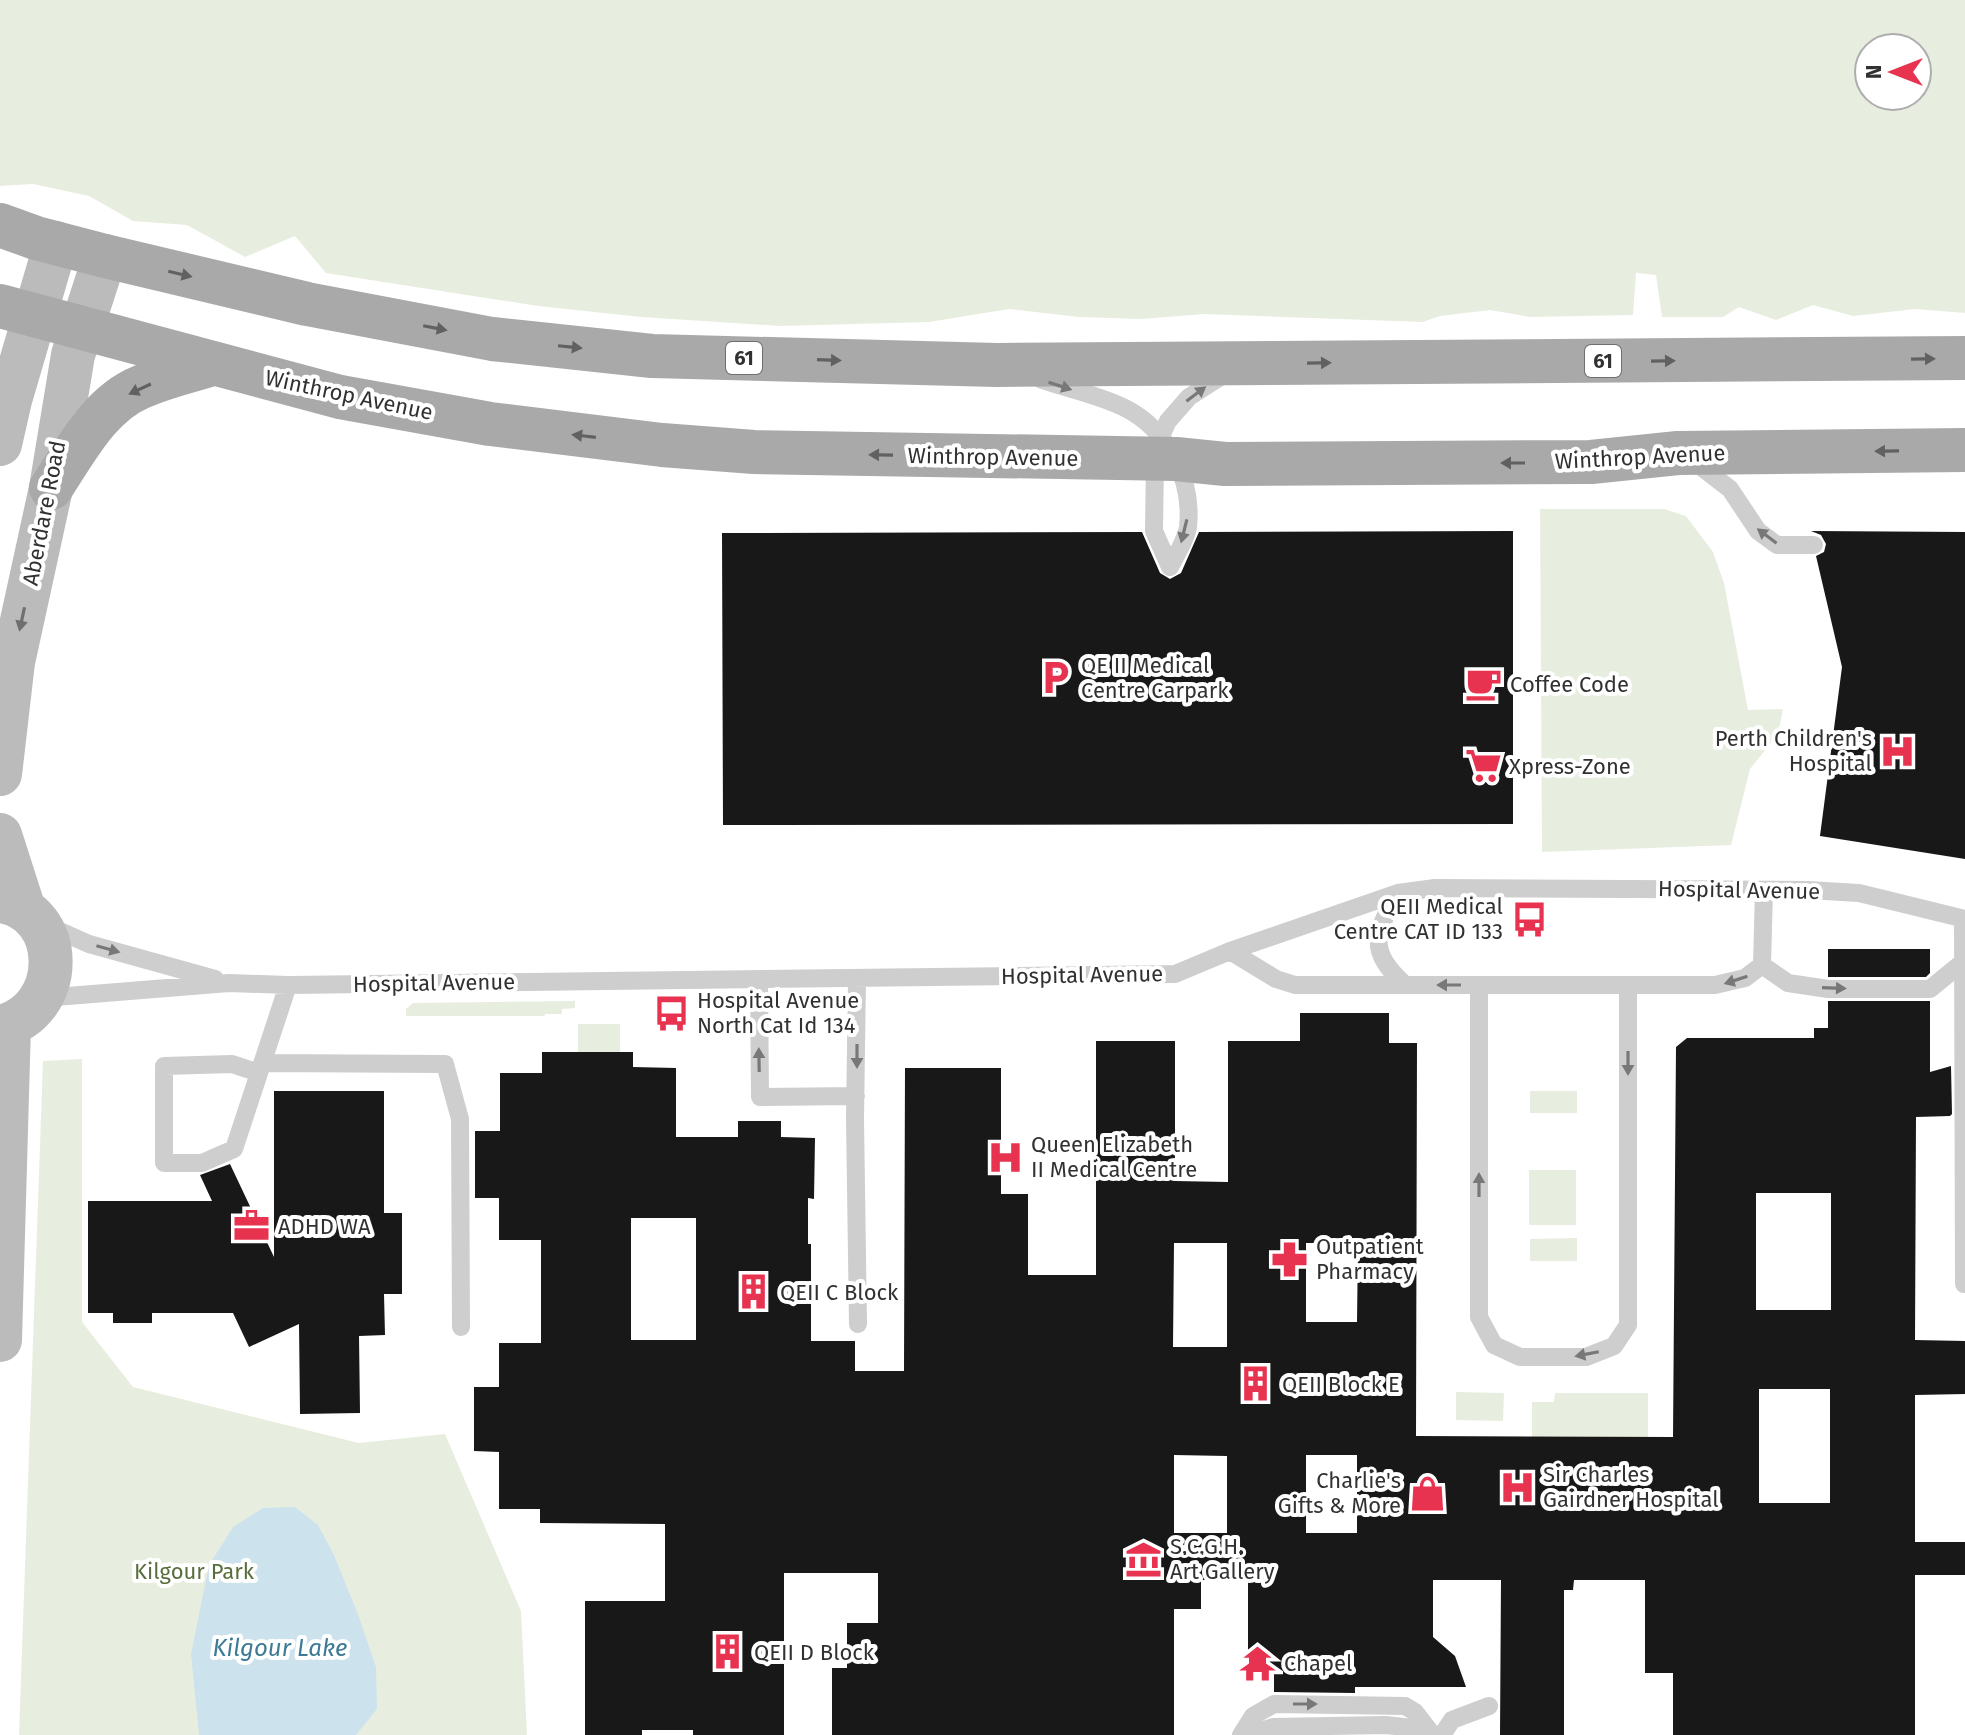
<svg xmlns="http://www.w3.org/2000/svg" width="1965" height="1735" font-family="'Fira Sans',sans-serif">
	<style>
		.green { fill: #e8eedf; fill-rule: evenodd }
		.water { fill: #cce3ed }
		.building { fill: #181818; fill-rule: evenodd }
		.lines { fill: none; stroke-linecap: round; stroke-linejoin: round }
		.lane { stroke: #cecece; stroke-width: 18 }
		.secondary { stroke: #bbb; stroke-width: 44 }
		.primary { stroke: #a9a9a9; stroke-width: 44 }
		.oneway { fill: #616161 }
		.oneway2 { fill: #787878 }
		.oneway3 { fill: #6f6f6f }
		.labels { text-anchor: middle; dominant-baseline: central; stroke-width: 8; stroke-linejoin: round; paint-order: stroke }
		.shield { fill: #fff; stroke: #6f6f6f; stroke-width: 2 }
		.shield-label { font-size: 20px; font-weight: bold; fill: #313131 }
		.street-label { font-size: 22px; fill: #313131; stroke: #fff }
		.poi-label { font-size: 22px; fill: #313131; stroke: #fff; text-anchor: start }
		.park-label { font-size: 22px; fill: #586e3d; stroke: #fff }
		.water-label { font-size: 24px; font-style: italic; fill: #3d7a95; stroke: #fff }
	</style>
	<rect width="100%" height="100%" fill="#fff"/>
	<!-- green -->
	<path class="green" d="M0 0H1965V313L1915 309 1853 316 1813 305 1776 320 1739 307 1723 317H1662L1656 275 1636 273 1633 315 1530 317 1490 310 1440 316 1423 322 1205 314 1141 319 1079 317 1009 309 929 322 780 326 641 317 538 306 326 273 295 236 245 257 187 225 133 221 89 196 33 184 0 186ZM1869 48H1917V96H1869Z
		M1540 509H1664L1686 516 1713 552 1724 583 1748 710 1783 709 1778 734 1750 769 1731 845 1542 852Z
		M575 1001V1008L562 1009V1014H546L544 1016H406V1009L413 1003Z
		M578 1024H620V1052H578Z
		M82 1059V1322L133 1387 359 1443 445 1434 521 1611 527 1735H19L43 1061Z
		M1530 1091H1577V1113H1530Z
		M1529 1170H1576V1225H1529Z
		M1577 1238V1261H1530V1239Z
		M1456 1392 1504 1393 1503 1421 1456 1420Z
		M1555 1393H1648V1437H1532V1402H1554Z"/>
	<!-- water -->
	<path class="water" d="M295 1507 318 1525 334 1555 359 1617 376 1667 377 1709 356 1735H199L191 1654 209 1565 233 1527 263 1508Z"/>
	<!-- building -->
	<path class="building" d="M1513 531V824L723 825 722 533 1142 532 1160 573 1170 579 1181 573 1199 532Z
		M1811 531 1965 532V859L1820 836 1842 667 1816 556 1824 552 1826 544 1821 535Z
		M1828 949H1930V973L1926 977H1828Z
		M1828 1001H1930V1072L1951 1066 1952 1114 1950 1116 1916 1117 1915 1340 1965 1341V1394L1915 1395V1542H1965V1575H1915V1735H1673V1673H1645V1580H1574L1573 1590H1564V1735H1500L1501 1580H1433V1637L1455 1656 1466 1687H1355V1693L1274 1692V1673H1248V1580H1201V1609H1174V1735H832V1668H847V1623H878V1573H784V1735H693V1730H642V1735H585V1601H665V1524L540 1523V1509H499V1452L474 1451V1387H499V1343H541V1240H499V1198H475V1131H500V1073H542V1052H633V1067L676 1068V1137H738V1121H781V1137L815 1138 814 1199 808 1198V1244H811V1341H855V1371H904L905 1068H1001V1194H1028V1275H1096V1041H1175V1181L1228 1182V1041H1300V1013H1389V1043H1417L1416 1436 1673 1437 1676 1047 1687 1038H1814V1028H1828ZM1756 1193H1831V1310H1756ZM631 1218H696V1340H631ZM1174 1243H1227V1347H1173ZM1306 1243H1358L1357 1322H1306ZM1759 1389H1830V1503H1759ZM1174 1455 1227 1456V1533H1174ZM1306 1455H1357V1533H1306Z
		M274 1091H384V1213H402V1294H384L385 1335 359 1336 360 1413 300 1414 299 1324 249 1347 233 1313H152V1323H113V1313H88V1201H212L200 1175 230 1164 274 1257Z"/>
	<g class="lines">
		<!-- lane -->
		<path class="lane" d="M1042 380C1069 389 1099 395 1125 408 1168 430 1193 479 1188 527 1186 540 1176 555 1170 567
			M1695 462 1730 489 1758 531 1777 545H1814
			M1170 567 1154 531 1155 460 1161 436 1168 421 1189 397 1225 374
			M1398 893C1374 934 1368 951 1405 985
			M1963 919 1964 1284
			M46 925 89 944 215 979
			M1230 951 1276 979 1295 985H1715L1745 978 1762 965 1764 890
			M1762 965 1788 983 1828 989H1930L1963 962
			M857 978 855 1119 858 1324
			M759 979 760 1097 856 1096
			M1479 985V1317L1494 1345 1520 1357H1586L1614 1346 1628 1325V985
			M43 998 229 983 288 985 1175 974 1230 951 1398 893 1435 888 1808 890 1859 893 1965 919
			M262 1063 445 1064 460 1119 461 1327
			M259 1073 232 1064 164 1066V1163H202L234 1149 288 985
			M1241 1735 1253 1716 1274 1704 1405 1706 1415 1712 1429 1730
			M1249 1735 1273 1727 1386 1725 1429 1730 1433 1735
			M1442 1735 1452 1720 1489 1706"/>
		<!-- secondary -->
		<path class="secondary" d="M0 444 10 400 56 243
			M0 774 13 662 51 488 73 355 105 256
			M0 835 24 910
			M0 901C68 911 67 1012 0 1027
			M0 1340 9 1025"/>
		<!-- primary -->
		<path class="primary" d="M0 225 36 238 105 256 307 304 492 339 652 356 997 365 1965 358
			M0 306 340 397 490 424 662 445 754 452 1176 459 1225 464 1591 462 1678 453 1965 450
			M51 488C75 452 99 404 141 387 164 377 189 371 213 364"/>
	</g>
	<!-- one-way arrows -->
	<defs><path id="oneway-solid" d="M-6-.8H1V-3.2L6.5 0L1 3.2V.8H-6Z" transform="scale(2)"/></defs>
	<g class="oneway">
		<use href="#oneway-solid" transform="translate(180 274) rotate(13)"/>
		<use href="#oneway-solid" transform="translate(435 328) rotate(11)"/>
		<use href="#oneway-solid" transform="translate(570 347) rotate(6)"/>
		<use href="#oneway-solid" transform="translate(1923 359) rotate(-1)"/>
		<use href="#oneway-solid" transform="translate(829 360) rotate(2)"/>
		<use href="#oneway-solid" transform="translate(1663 361) rotate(-1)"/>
		<use href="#oneway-solid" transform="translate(1319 363) rotate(-1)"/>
		<use href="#oneway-solid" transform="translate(140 389) rotate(155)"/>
		<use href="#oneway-solid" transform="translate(584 436) rotate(-173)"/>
		<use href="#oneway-solid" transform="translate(1887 451) rotate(179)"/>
		<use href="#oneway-solid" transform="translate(881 455) rotate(-179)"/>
		<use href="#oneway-solid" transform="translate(1513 463) rotate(180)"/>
	</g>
	<g class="oneway2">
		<use href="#oneway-solid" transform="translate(1060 386) rotate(18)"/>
		<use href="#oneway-solid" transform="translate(1196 394) rotate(-37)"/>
		<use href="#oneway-solid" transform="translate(1184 531) rotate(104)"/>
		<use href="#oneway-solid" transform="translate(1767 536) rotate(-143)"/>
		<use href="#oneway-solid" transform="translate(108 949) rotate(16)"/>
		<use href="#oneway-solid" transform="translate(1736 980) rotate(162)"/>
		<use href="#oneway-solid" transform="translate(1449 985) rotate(180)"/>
		<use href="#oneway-solid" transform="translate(1834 988) rotate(2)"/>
		<use href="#oneway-solid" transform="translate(857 1056) rotate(90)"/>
		<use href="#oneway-solid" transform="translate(759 1060) rotate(-91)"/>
		<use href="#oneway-solid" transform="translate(1628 1063) rotate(90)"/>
		<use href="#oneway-solid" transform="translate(1479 1185) rotate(-90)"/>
		<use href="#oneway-solid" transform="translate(1587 1354) rotate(169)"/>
		<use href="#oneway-solid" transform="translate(1305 1704)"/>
	</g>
	<use class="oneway3" href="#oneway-solid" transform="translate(22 619) rotate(102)"/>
	<!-- icons -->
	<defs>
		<symbol id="parking-bare" viewBox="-9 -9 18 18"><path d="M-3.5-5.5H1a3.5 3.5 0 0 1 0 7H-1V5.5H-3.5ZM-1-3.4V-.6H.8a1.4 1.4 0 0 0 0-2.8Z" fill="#e83350" stroke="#fff" stroke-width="2.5" paint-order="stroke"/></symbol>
		<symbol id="cafe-bare" viewBox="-9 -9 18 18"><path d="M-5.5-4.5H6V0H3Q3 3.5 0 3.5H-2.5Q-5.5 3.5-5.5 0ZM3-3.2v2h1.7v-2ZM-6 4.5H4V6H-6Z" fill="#e83350" stroke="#fff" stroke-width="2.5" paint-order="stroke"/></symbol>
		<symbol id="hospital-bare" viewBox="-9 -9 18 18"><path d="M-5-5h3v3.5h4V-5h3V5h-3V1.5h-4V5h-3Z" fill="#e83350" stroke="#fff" stroke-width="2.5" paint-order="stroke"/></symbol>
		<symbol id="supermarket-bare" viewBox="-9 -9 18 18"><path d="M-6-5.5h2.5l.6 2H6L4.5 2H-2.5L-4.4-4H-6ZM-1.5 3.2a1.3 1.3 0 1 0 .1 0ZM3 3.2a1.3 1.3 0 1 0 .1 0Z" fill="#e83350" stroke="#fff" stroke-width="2.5" paint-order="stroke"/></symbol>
		<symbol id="bus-bare" viewBox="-9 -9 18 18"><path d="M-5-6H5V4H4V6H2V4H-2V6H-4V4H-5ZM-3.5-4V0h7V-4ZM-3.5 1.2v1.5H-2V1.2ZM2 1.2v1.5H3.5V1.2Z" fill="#e83350" stroke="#fff" stroke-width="2.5" paint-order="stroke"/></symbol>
		<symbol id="office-bare" viewBox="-9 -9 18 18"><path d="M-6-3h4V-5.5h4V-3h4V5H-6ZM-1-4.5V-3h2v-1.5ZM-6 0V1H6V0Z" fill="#e83350" stroke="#fff" stroke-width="2.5" paint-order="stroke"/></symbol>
		<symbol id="pharmacy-bare" viewBox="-9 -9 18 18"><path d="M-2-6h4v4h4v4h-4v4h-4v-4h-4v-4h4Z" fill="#e83350" stroke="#fff" stroke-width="2.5" paint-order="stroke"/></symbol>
		<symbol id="building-bare" viewBox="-9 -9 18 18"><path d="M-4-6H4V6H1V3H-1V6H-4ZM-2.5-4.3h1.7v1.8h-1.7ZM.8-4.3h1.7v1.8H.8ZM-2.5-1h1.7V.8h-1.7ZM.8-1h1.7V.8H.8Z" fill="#e83350" stroke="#fff" stroke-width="2.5" paint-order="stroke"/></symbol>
		<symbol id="shop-bare" viewBox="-9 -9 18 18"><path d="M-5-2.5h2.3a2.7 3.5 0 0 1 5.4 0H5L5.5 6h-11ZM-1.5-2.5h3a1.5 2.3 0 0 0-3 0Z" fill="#e83350" stroke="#fff" stroke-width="2.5" paint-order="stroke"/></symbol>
		<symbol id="museum-bare" viewBox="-9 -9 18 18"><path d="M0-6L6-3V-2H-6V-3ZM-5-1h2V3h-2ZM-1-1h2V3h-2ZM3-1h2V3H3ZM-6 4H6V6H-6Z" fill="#e83350" stroke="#fff" stroke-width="2.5" paint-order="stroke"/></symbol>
		<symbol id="temple-bare" viewBox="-9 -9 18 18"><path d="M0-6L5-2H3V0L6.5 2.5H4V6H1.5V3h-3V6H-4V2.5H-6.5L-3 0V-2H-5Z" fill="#e83350" stroke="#fff" stroke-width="2.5" paint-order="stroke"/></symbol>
	</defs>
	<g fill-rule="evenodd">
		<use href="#parking-bare" x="1030" y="652" width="51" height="51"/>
		<use href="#cafe-bare" x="1458" y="658" width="51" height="51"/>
		<use href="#hospital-bare" x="1872" y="726" width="51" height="51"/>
		<use href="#supermarket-bare" x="1458" y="740" width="51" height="51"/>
		<use href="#bus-bare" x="1504" y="894" width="51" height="51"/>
		<use href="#bus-bare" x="646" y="988" width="51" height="51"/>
		<use href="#hospital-bare" x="980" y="1132" width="51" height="51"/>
		<use href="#office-bare" x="226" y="1200" width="51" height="51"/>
		<use href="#pharmacy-bare" x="1264" y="1234" width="51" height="51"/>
		<use href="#building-bare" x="728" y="1266" width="51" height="51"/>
		<use href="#building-bare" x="1230" y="1358" width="51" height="51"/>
		<use href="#hospital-bare" x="1492" y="1462" width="51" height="51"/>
		<use href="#shop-bare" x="1402" y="1468" width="51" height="51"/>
		<use href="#museum-bare" x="1118" y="1534" width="51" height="51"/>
		<use href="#building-bare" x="702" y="1626" width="51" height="51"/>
		<use href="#temple-bare" x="1232" y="1638" width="51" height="51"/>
	</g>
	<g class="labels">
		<!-- shield labels -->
		<g class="shield">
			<rect x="726" y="342" width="36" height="32" rx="6"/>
			<rect x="1585" y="345" width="36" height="32" rx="6"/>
		</g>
		<g class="shield-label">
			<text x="744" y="358">61</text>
			<text x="1603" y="361">61</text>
		</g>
		<!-- street labels -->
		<g class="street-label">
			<text transform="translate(349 395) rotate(12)">Winthrop Avenue</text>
			<text transform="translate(993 457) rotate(1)">Winthrop Avenue</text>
			<text transform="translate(1640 457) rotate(-3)">Winthrop Avenue</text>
			<text transform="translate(44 513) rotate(-79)">Aberdare Road</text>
			<text transform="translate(1739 890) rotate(1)">Hospital Avenue</text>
			<text transform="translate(1082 975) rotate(-1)">Hospital Avenue</text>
			<text transform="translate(434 983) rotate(-1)">Hospital Avenue</text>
		</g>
		<!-- poi labels -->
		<g class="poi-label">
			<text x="1081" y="665">QE II Medical<tspan x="1081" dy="25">Centre Carpark</tspan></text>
			<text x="1510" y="684">Coffee Code</text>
			<text x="1872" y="738" text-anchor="end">Perth Children's<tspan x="1872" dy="25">Hospital</tspan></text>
			<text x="1509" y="766">Xpress-Zone</text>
			<text x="1503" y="906" text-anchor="end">QEII Medical<tspan x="1503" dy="25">Centre CAT ID 133</tspan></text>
			<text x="697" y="1000">Hospital Avenue<tspan x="697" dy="25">North Cat Id 134</tspan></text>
			<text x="1031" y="1144">Queen Elizabeth<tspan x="1031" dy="25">II Medical Centre</tspan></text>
			<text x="278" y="1226">ADHD WA</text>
			<text x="1316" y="1246">Outpatient<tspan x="1316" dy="25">Pharmacy</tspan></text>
			<text x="780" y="1292">QEII C Block</text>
			<text x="1282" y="1384">QEII Block E</text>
			<text x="1543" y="1474">Sir Charles<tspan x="1543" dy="25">Gairdner Hospital</tspan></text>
			<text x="1401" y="1480" text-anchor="end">Charlie's<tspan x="1401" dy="25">Gifts &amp; More</tspan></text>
			<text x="1170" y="1546">S.C.G.H.<tspan x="1170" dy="25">Art Gallery</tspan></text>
			<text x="754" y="1652">QEII D Block</text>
			<text x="1284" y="1663">Chapel</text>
		</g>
		<!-- park labels -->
		<g class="park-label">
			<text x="194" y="1571">Kilgour Park</text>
		</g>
		<!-- water labels -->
		<g class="water-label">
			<text x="280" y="1648">Kilgour Lake</text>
		</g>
	</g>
	<!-- north arrow -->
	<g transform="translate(1893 72) rotate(270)"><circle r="38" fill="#ffffff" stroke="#adadad" stroke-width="2"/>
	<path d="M0-6L14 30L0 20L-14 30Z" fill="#e83350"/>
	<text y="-12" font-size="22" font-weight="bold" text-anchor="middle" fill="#313131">N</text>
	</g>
</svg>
